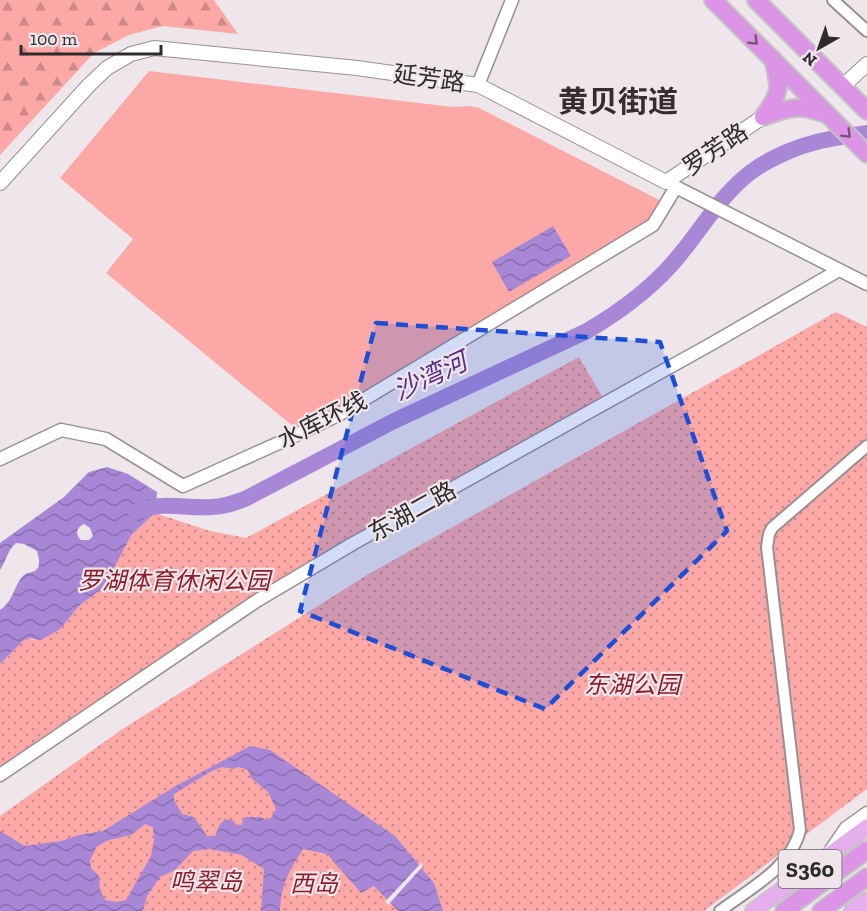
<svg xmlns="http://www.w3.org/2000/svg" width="867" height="911" font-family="'Zilla Slab','Noto Sans SC',serif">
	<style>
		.grass { fill: #fca8a6 }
		.forest { fill: url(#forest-firs) }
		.park { fill: url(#park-dots) }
		.water { fill: url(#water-waves); fill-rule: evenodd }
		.pier { fill: #eee6eb }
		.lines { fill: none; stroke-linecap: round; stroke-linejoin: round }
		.river { stroke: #a887d6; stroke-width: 16 }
		.minor-casing { stroke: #989094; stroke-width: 14 }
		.tertiary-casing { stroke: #989094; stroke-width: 15 }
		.secondary-casing { stroke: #989094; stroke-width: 16 }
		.primary-casing { stroke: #c4c4c4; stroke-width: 18 }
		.trunk-casing { stroke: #c4c4c4; stroke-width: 20 }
		.minor { stroke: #fff; stroke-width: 10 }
		.tertiary { stroke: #fff; stroke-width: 12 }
		.secondary { stroke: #fff; stroke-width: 14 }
		.primary { stroke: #e5afed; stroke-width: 15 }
		.trunk { stroke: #dc94e7; stroke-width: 16 }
		.oneway { stroke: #745577 }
		.marked { fill: #1d4ed8; fill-opacity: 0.2; stroke: #1d4ed8; stroke-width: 4.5; stroke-dasharray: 12 8; stroke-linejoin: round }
		.labels { text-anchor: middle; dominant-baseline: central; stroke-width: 4.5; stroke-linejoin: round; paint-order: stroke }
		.shield { fill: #eee6eb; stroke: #686366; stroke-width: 1.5 }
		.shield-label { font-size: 22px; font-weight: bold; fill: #2e2b2d }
		.street-label { font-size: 24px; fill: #2e2b2d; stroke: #eee6eb }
		.park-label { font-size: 24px; font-style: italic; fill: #8e1d29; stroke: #eee6eb }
		.water-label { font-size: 26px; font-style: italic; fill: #5a2d8a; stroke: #eee6eb }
		.district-label { font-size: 30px; font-weight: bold; fill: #342e32; stroke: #eee6eb }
	</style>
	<defs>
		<pattern id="forest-firs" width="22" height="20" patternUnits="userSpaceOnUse" patternTransform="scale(1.5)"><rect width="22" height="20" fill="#fca8a6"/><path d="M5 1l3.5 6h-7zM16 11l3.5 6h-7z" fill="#cc8988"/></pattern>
		<pattern id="park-dots" width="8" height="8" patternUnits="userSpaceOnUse" patternTransform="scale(1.5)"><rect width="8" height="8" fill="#fca8a6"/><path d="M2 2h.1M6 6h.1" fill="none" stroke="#cc8988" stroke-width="1.8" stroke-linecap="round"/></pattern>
		<pattern id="water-waves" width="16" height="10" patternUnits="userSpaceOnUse" patternTransform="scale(1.5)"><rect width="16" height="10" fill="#a887d6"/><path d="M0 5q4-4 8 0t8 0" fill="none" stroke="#896fae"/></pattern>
	</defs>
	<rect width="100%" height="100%" fill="#eee6eb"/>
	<!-- grass -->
	<path class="grass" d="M149 71 453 107 470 106 479 108 669 205 655 229 343 419 300 432 106 273 133 239 60 178Z"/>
	<!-- forest -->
	<path class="forest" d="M0 0H214L238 34 163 26 129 35 94 53 0 155Z"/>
	<!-- park -->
	<path class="park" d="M836 312 867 327V789L704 911H0V816L121 730 367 575Z
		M579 357 603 398 258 593 0 769V664L24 640 29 638 34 640 68 619 79 606 100 590 132 534 155 513 210 531 246 538Z"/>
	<!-- water -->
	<path class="water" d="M553 226 571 256 509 292 492 262Z
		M107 467 128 474 157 492 155 513 132 534 109 577 100 590 79 606 60 629 41 640 29 638 24 640 0 664V610C14 601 14 584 24 575 28 572 34 573 37 569 41 564 38 556 37 551L24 544 16 543C7 551 7 559 0 570V543L64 497 89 472ZM84 524 90 528 93 536 89 540H81C75 534 76 528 84 524Z
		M250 746 270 750 395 836 434 883 443 911H398L374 886 361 893 327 854 303 849C289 872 281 883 280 911H261L264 869 242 855 210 849 193 851 175 870 160 877 147 896 143 911H0V831L25 846 61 841 79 835 103 831 174 787ZM222 767 233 769 238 767 248 770 251 778 268 792 276 809 271 818 266 820 261 817H245L241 825 236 826 234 821 225 819 219 826 215 836H207L194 817 182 814 174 800V794L210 772ZM145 824 153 827 154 840 151 856 126 900 117 902 105 900 100 889 99 876 91 868 90 860 97 846 109 840 131 835Z"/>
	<!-- pier -->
	<path class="pier" d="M421 863 423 866 388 905 385 902Z"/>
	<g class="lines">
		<!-- river -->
		<path class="river" d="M136 512C165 500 183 509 212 507 224 507 234 503 245 499L394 421 587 331C621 311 658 283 682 252 704 225 722 194 751 172 767 160 793 148 813 143 830 138 849 136 867 133"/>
		<defs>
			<path id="minor" d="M833 0 867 31
				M720 911C749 889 791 868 800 830L767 547 769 534 772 528 867 446"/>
			<path id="tertiary" d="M478 85 512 0
				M670 184 867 284
				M0 459 61 430 106 439 183 486 292 437 340 414 653 225 676 187
				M0 775 258 600 354 543 713 343 839 270
				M831 850 846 828 867 813"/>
			<path id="secondary" d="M843 86 867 64
				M0 183 89 85 107 68 131 54 154 48 357 68 478 85 666 182 763 117"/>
			<path id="primary" d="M753 911 867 827
				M852 911 867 900"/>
			<path id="trunk" d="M713 0 867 154
				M756 0 867 111
				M763 117C791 107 797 104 826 114
				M763 117C782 91 780 89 773 59
				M784 911 867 850
				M821 911 867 877"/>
		</defs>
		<!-- minor casing -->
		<use href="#minor" class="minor-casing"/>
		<!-- tertiary casing -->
		<use href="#tertiary" class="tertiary-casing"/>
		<!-- secondary casing -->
		<use href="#secondary" class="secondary-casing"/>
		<!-- primary casing -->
		<use href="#primary" class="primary-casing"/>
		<!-- trunk casing -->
		<use href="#trunk" class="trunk-casing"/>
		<!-- minor -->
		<use href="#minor" class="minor"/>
		<!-- tertiary -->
		<use href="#tertiary" class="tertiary"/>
		<!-- secondary -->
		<use href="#secondary" class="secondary"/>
		<!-- primary -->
		<use href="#primary" class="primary"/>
		<!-- trunk -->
		<use href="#trunk" class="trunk"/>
	</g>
	<!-- one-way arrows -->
	<defs><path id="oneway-chevron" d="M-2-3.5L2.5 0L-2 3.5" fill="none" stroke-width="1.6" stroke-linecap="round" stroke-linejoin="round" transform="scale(1.5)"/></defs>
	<g class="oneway">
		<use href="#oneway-chevron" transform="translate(754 41) rotate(44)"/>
		<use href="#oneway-chevron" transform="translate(847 134) rotate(45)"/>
	</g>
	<!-- marked area -->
	<path class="marked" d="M376 323 660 342 727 531 545 709 300 611Z"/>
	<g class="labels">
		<!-- shield labels -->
		<rect class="shield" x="778.5" y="850" width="63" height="38" rx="4.5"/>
		<g class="shield-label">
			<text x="810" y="869">S360</text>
		</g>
		<!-- street labels -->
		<g class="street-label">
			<text transform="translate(429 78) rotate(8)">延芳路</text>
			<text transform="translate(715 149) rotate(-34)">罗芳路</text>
			<text transform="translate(322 420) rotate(-27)">水库环线</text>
			<text transform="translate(412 511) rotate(-29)">东湖二路</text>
		</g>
		<!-- park labels -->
		<g class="park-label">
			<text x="174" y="580">罗湖体育休闲公园</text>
			<text x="632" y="684">东湖公园</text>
			<text x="206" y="881">鸣翠岛</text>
			<text x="314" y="883">西岛</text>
		</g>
		<!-- water labels -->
		<g class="water-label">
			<text transform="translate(430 376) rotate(-25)">沙湾河</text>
		</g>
		<!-- district labels -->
		<g class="district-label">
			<text x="618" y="102">黄贝街道</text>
		</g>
	</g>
	<!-- north arrow -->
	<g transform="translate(819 48) rotate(220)" stroke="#eee6eb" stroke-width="4.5" paint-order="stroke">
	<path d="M0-4.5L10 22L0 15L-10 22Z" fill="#2e2b2d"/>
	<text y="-9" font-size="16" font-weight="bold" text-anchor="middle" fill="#2e2b2d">N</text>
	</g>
	<!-- scale -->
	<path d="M21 45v9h140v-9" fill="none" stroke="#2e2b2d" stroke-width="3"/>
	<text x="30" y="45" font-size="18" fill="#2e2b2d" stroke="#eee6eb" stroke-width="4.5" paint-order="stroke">100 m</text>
</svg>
